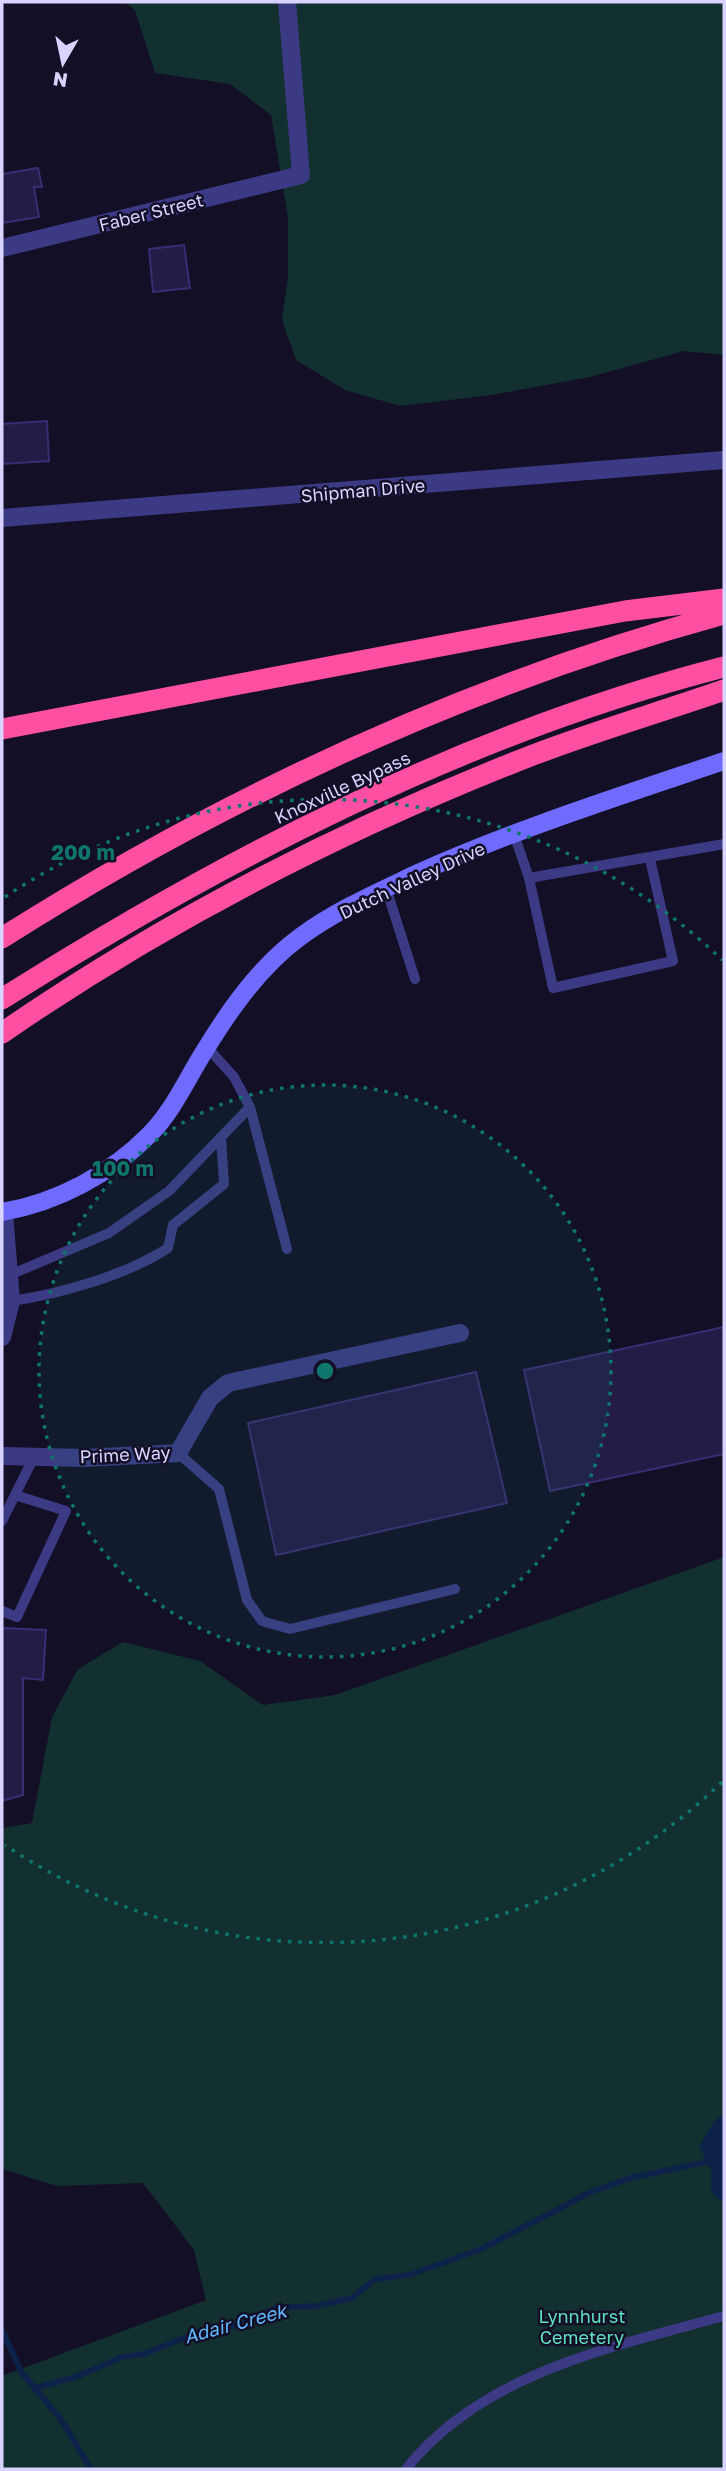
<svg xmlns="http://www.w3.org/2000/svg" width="726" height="2471" font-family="'Golos Text',sans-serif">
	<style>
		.green { fill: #12302f }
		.water { fill: #0c2248 }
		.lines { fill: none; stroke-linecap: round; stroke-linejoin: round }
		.stream { stroke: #0c2248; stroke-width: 6 }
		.building { fill: #241b47; stroke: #3b2d73; stroke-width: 2 }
		.lane { stroke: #3d3a85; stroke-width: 10 }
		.street { stroke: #3d3a85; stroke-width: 18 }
		.secondary { stroke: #6f6bff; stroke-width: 18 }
		.highway { stroke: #ff4fa3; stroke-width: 21 }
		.ring { fill: none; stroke: #0f766e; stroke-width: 3.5; stroke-dasharray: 3.5 7 }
		.labels { text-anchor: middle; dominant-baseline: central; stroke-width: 5; stroke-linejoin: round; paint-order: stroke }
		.street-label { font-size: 18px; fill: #d9d4ff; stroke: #130f26 }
		.park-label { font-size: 18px; fill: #5fe0c0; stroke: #130f26 }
		.water-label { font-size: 19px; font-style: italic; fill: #62b6ff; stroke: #130f26 }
		.centre { fill: #0f766e; stroke: #130f26; stroke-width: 3.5 }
		.ring-label { font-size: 21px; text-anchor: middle; font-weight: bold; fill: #0f766e; stroke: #130f26; stroke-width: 5; stroke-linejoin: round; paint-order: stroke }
	</style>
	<rect width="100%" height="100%" fill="#130f26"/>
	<!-- green -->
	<path class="green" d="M124 2H724V355L684 351 590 377 491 395 400 406 345 390 296 360 282 320 288 276V217L271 115 230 84 155 73 135 10Z
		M724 1557V2469H2V2376L206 2300 194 2250 143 2183 57 2186 2 2169V1828L32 1823 52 1717 78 1669 123 1642 200 1661 263 1705 335 1695Z"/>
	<!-- water -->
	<path class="water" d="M724 2114V2203C702 2188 715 2185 710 2168 707 2161 702 2153 699 2146L715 2120Z"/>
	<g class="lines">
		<!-- stream -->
		<path class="stream" d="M2 2330 22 2373 60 2418 91 2469
			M35 2388 76 2377 122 2357 144 2354 196 2333 224 2329 276 2308 316 2306 352 2298 375 2279 409 2275 481 2249 591 2192 630 2178 706 2162"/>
	</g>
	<!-- building -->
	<path class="building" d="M38 168 42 187H34L39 217 2 223V174Z
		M184 245 190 288 153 292 149 249Z
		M47 421 49 461 2 464V424Z
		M724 1327V1454L550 1491 524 1370Z
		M476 1372 507 1503 276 1555 248 1423Z
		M2 1628 46 1630 43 1680 23 1678V1795L2 1801Z"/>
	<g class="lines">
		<!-- lane -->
		<path class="lane" d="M514 834 529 878 724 844
			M529 878 553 988 673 961 650 859
			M386 888 415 979
			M250 1107 287 1249
			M12 1274 109 1233 169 1191 250 1107 234 1077 207 1047
			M11 1301C60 1294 127 1275 168 1248L173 1225 224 1184 221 1138
			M178 1453 219 1489 247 1600 262 1621 290 1629 455 1589
			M2 1521 34 1457
			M2 1611 17 1617 66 1511 15 1495
			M406 2469C482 2373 612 2347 724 2316"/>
		<!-- street -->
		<path class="street" d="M2 248 301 175 287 2
			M2 518 724 460
			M2 1337 11 1301 4 1212
			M2 1456 85 1458 178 1453 210 1398 228 1383 460 1333"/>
		<!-- secondary -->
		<path class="secondary" d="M2 1212C56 1203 111 1174 150 1134 172 1112 186 1081 202 1055 228 1012 259 967 300 937 335 911 376 893 416 874 516 829 620 796 724 761"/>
		<!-- highway -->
		<path class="highway" d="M2 729 625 611 724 599
			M2 938C226 796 468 684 724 614
			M2 999C225 858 467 733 724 667
			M2 1033C166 920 348 827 533 755 595 731 661 712 724 690"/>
	</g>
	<!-- distance rings -->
	<circle cx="325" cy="1371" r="286" fill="#0f766e" fill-opacity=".12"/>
	<g class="ring">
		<circle cx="325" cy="1371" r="286"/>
		<path d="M722 1782A572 572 0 0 1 5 1845M5 897A572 572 0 0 1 722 960"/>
	</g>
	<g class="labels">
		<!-- street labels -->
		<g class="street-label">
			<text transform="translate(151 212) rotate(-14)">Faber Street</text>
			<text transform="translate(363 490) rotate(-5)">Shipman Drive</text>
			<text transform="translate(342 787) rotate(-25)">Knoxville Bypass</text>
			<text transform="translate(412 880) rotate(-25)">Dutch Valley Drive</text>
			<text transform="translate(125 1454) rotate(-3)">Prime Way</text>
		</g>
		<!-- park labels -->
		<g class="park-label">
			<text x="582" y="2316">Lynnhurst<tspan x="582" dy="21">Cemetery</tspan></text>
		</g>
		<!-- water labels -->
		<g class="water-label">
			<text transform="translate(235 2323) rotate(-15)">Adair Creek</text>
		</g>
	</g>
	<circle cx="325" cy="1371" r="10" class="centre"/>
	<g class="ring-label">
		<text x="83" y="860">200 m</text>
		<text x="123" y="1176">100 m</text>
	</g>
	<!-- border -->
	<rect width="726" height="2471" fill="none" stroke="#d9d4ff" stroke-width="7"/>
	<!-- north arrow -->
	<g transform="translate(63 63) rotate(189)" stroke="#130f26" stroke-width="5" paint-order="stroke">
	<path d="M0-5L12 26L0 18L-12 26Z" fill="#d9d4ff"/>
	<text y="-10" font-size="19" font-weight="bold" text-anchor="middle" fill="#d9d4ff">N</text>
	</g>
</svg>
